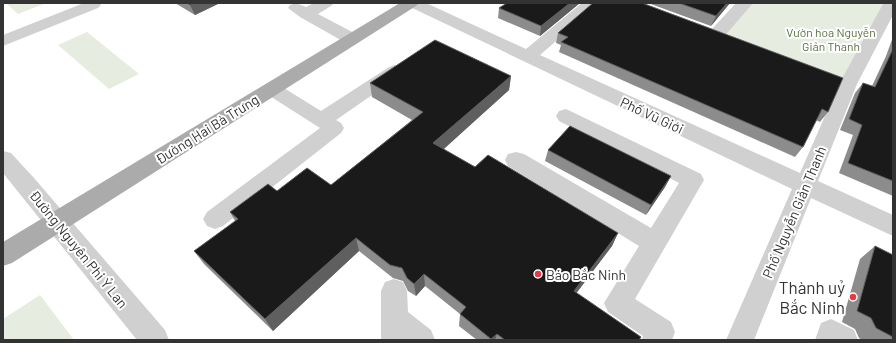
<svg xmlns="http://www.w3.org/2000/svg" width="896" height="343" font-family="Barlow,sans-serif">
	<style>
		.green { fill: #e6ecdf }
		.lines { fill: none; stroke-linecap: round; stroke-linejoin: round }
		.minor { fill: #d0d0d0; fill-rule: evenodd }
		.major { fill: #ababab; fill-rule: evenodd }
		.wall { fill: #8c8c8c }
		.shaded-wall { fill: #5f5f5f }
		.building { fill: #1a1a1a; stroke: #5f5f5f }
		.poi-dot { fill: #e63946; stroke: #fff; stroke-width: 1.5 }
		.labels { text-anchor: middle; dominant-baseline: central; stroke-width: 4; stroke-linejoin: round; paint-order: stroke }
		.far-park-label { font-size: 12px; fill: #56703f; stroke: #fff }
		.street-label { font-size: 14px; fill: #333; stroke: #fff }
		.poi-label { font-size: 14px; fill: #333; stroke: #fff; text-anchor: start }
		.near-poi-label { font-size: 17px; fill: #333; stroke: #fff; text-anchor: end }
	</style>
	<rect width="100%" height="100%" fill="#fff"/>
	<!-- green -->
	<path class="green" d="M6 3H46L18 14Z
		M745 3H889L891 4 848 84 717 34Z
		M87 32 139 74 109 89 58 45Z
		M40 295 74 340H3V319Z"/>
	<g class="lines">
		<!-- minor -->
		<path class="minor" d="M84 3H99L101 5 98 8 3 46V35Z
			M296 3 306 7 314 3H334L331 6 318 14 358 35 360 39 358 43 352 44 346 43 300 17 288 8 290 5Z
			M405 3H426L526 49 582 3H600L540 55 800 173 839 84 883 4 893 3V15L857 84 818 181 893 215V236L811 198 754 340H726L792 189 408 6Z
			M736 3H753L723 38 717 39 711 38 709 34 711 30Z
			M395 65 401 67 404 71 401 75 336 120 341 123 344 128 341 133 223 226 215 229 207 226 203 219 207 212 320 128 265 93 263 89 265 85 272 83 279 85 321 111 389 67Z
			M566 109 701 174 704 180 635 299 671 322 675 332 672 340H642L643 336 608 312 604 303 639 246 508 166 505 160 508 154 516 152 524 154 651 228 679 183 559 121 556 116 559 111Z
			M3 151 11 153 34 178 165 330 169 340H137L3 173Z
			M394 279 403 282 407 291 408 312 431 330 435 340H381V291L385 282Z
			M831 319 854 330 858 340H815L821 323Z"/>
		<!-- major -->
		<path class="major" d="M400 3H419L416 6 12 263 3 266V242Z"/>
	</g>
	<!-- wall -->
	<path class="wall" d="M175 3H220L195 15Z
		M507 3H580L540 36 498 18 499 8Z
		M593 3 828 112 820 122 816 120 803 147 795 157 559 52 561 45 556 43 558 33Z
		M648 3H730L711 26Z
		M893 37V196L839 173 853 135 840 130 855 93 863 83 872 86 886 56Z
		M511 76 509 90 443 149 475 167 618 233 612 246 576 293 639 340H477L459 326 460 314 425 286 416 296 408 291 403 281 393 278 359 251 273 331 204 264 194 251 235 221 230 212 331 185 412 120 372 97 370 83Z
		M548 150 671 176 665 187 646 215 545 161Z
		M875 246 893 255V340H862L859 338 855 329 842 322 860 259Z"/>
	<!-- shaded-wall -->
	<path class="shaded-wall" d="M194 3H220L195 15 190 5Z
		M570 3H580L540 36 541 26Z
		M727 3H730L711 26 716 16Z
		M511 76 509 90 434 158 433 143Z
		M671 176 665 187 646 215 651 205Z
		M618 233 612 246 569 303 574 291Z
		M356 238 359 251 273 331 265 319Z
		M424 274 425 286 416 296 414 284Z
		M497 334 495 340H491V339Z"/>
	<!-- building -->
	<path class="building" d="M187 3H194L190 5Z
		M507 3H570L541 26 499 8Z
		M593 3H642L843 78 828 112 822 109 803 147 561 42 568 37 558 33Z
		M679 3H727L716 16Z
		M435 40 511 76 433 143 475 167 488 155 618 233 574 291 641 337 639 340H505L497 334 491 339 460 314 466 307 424 274 414 284 407 278 402 268 390 265 356 238 265 319 194 251 238 219 230 212 268 184 277 191 307 168 331 185 423 112 370 83Z
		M893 49V181L848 163 862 125 849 119 863 83 875 87Z
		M570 126 671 176 651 205 548 150Z
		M875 246 893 255V337L876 328 871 318 857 311Z"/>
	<!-- markers -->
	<g class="poi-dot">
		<circle cx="538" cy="274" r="4"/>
		<circle cx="853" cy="297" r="4"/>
	</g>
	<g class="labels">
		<!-- far-park labels -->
		<g class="far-park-label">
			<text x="831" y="32">Vườn hoa Nguyễn<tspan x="831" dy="14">Giản Thanh</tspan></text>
		</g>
		<!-- street labels -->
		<g class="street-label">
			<text transform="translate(652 115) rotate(25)">Phố Vũ Giới</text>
			<text transform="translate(207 129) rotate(-32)">Đường Hai Bà Trưng</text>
			<text transform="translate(794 212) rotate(-67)">Phố Nguyễn Giản Thanh</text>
			<text transform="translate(79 249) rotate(51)">Đường Nguyên Phi Ỷ Lan</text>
		</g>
		<!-- poi labels -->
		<g class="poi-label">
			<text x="546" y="274">Báo Bắc Ninh</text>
		</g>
		<!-- near-poi labels -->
		<g class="near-poi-label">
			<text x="845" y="287">Thành uỷ<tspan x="845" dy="20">Bắc Ninh</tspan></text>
		</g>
	</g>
	<!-- border -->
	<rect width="896" height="343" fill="none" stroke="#333333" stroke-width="8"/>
</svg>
